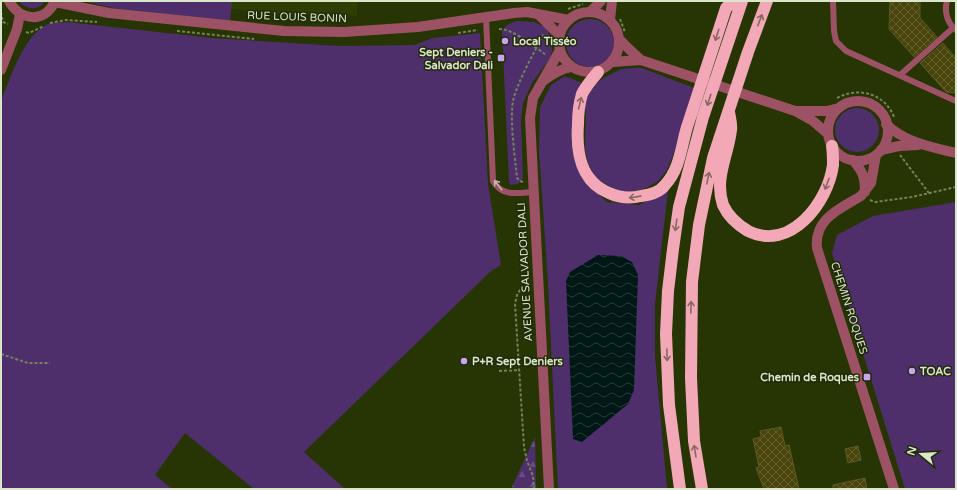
<svg xmlns="http://www.w3.org/2000/svg" width="957" height="490" font-family="'Varela Round',sans-serif">
	<style>
		.built { fill: #2c3e01 }
		.grass { fill: #4e2f6c }
		.forest { fill: url(#forest-firs) }
		.water { fill: url(#water-waves) }
		.building { fill: url(#building-cross-hatch); stroke: #5d5924 }
		.lines { fill: none; stroke-linecap: round; stroke-linejoin: round }
		.path { stroke: #75825a; stroke-width: 2; stroke-dasharray: 3 2; stroke-linecap: butt }
		.service { stroke: #9c5264; stroke-width: 6 }
		.minor { stroke: #9c5264; stroke-width: 10 }
		.tertiary { stroke: #9c5264; stroke-width: 10 }
		.motorway { stroke: #f2a8b7; stroke-width: 12 }
		.oneway { stroke: #88695e }
		.oneway2 { stroke: #c5b2a8 }
		.poi-dot { fill: #c8a6ef; stroke: #1f2a06; stroke-width: 1.5 }
		.labels { text-anchor: middle; dominant-baseline: central; stroke-width: 3; stroke-linejoin: round; paint-order: stroke }
		.street-label { font-size: 11px; fill: #dbe6cc; stroke: #1f2a06 }
		.poi-label { font-size: 11px; font-weight: bold; fill: #dbe6cc; stroke: #1f2a06; text-anchor: start }
	</style>
	<defs>
		<pattern id="forest-firs" width="22" height="20" patternUnits="userSpaceOnUse"><rect width="22" height="20" fill="#4e2f6c"/><path d="M5 1l3.5 6h-7zM16 11l3.5 6h-7z" fill="#674d80"/></pattern>
		<pattern id="water-waves" width="16" height="10" patternUnits="userSpaceOnUse"><rect width="16" height="10" fill="#001815"/><path d="M0 5q4-4 8 0t8 0" fill="none" stroke="#253a36"/></pattern>
		<pattern id="building-cross-hatch" width="8" height="8" patternUnits="userSpaceOnUse"><rect width="8" height="8" fill="#48440b"/><path d="M0 0l8 8M0 8l8-8" fill="none" stroke="#625f2d"/></pattern>
	</defs>
	<rect width="100%" height="100%" fill="#263503"/>
	<!-- built -->
	<path class="built" d="M165 1H358L357 16 269 13Z"/>
	<!-- grass -->
	<path class="grass" d="M18 1H45C38 12 26 9 18 1Z
		M84 1H232L230 22 113 8Z
		M566 43a24 24 0 1 1 48 0a24 24 0 1 1-48 0Z
		M518 21 534 22 545 27 551 37 552 50 550 58 532 83 523 103 521 121 523 178 518 184 511 185 509 182 502 31C505 25 512 22 518 21Z
		M67 22 212 38 340 46 414 45 433 38 480 33 488 184 501 265 491 271 304 452 345 489H254L185 433 155 475 172 489H1V101C11 77 24 32 51 23 56 22 62 23 67 22Z
		M633 68H642L694 88 673 155 667 170 658 181 648 187 633 192 619 191 607 185 595 177 588 163 585 148 586 112 584 103 590 92 600 80 621 69Z
		M565 76 582 83 574 111 572 148 581 177 607 202 639 205 668 190 655 304V356L667 489H558L548 283 539 150 540 107 551 85Z
		M835 130a22 22 0 1 1 44 0a22 22 0 1 1-44 0Z
		M956 202V489H905L832 253 837 235 873 216Z"/>
	<!-- forest -->
	<path class="forest" d="M535 437 536 489H511Z"/>
	<!-- water -->
	<path class="water" d="M598 255 621 256 632 262 638 275 634 390 628 404 582 442 573 439 566 281 570 272Z"/>
	<!-- building -->
	<path class="building" d="M890 1H920V18L937 37 914 57 889 29Z
		M943 43 956 58V93L946 92 920 63Z
		M781 427 785 446 789 445 799 489H764L756 468 759 467 753 439 761 437 760 431Z
		M858 446 861 460 848 463 845 449Z
		M865 478 867 489H833V485Z"/>
	<g class="lines">
		<!-- path -->
		<path class="path" d="M568 9 583 4
			M1 12 3 22 8 24
			M620 19 625 32
			M50 23 66 20 97 22
			M499 29C513 29 534 46 546 55
			M177 31 254 39
			M26 32 29 33 44 26
			M458 33 478 30
			M837 98C859 86 885 94 894 117
			M900 155 929 193
			M523 182 520 181 517 178 516 169C514 149 510 120 513 101 517 83 534 52 544 34
			M870 200 875 202 912 197 956 187
			M528 277 517 295 515 304 524 447 527 461 533 476 534 489
			M1 354 28 363H50
			M499 371 520 370"/>
		<!-- service -->
		<path class="service" d="M833 1 834 31 836 41 846 51 956 101
			M947 1C944 11 947 23 956 30
			M486 17 493 181C502 197 518 193 533 192
			M900 75 953 28"/>
		<!-- minor -->
		<path class="minor" d="M590 12 601 1
			M610 20 612 1
			M1 70 17 29 20 14
			M886 124C906 143 931 147 956 153
			M881 150 899 146 918 145"/>
		<!-- tertiary -->
		<path class="tertiary" d="M9 1C20 21 45 24 55 1
			M55 2 109 13 284 31 344 32 418 27 514 13 527 12 569 20
			M559 42a30 30 0 1 1 60 0a30 30 0 1 1-60 0Z
			M539 15 559 35
			M619 39 631 51 641 60 795 111 813 121 828 134
			M613 62 641 60
			M543 81C552 74 560 69 571 67
			M828 131a30 30 0 1 1 60 0a30 30 0 1 1-60 0Z
			M797 111H827L839 108
			M876 155 871 183 861 196C839 209 814 219 817 248L894 489
			M853 160C863 172 865 177 865 192
			M549 489 530 118 533 98 560 50"/>
		<!-- motorway -->
		<path class="motorway" d="M598 72C592 79 586 86 582 94 579 104 578 114 578 124 576 152 580 181 609 193 620 198 629 199 641 196 649 195 660 192 665 185 680 169 681 147 687 127 700 87 713 48 726 8L734 1
			M729 112C730 118 732 125 731 130 728 156 714 178 723 205 728 216 738 225 748 231 790 252 828 203 833 165 833 159 833 152 832 146
			M680 489 669 405 666 334 668 291 673 249 679 207 703 117 742 1
			M702 489 694 441 691 378 692 282 699 225 713 158 748 52 767 1"/>
	</g>
	<!-- one-way arrows -->
	<defs><path id="oneway-shaft" d="M-6 0H5M1.5-3L5.5 0L1.5 3" fill="none" stroke-width="1.6" stroke-linecap="round" stroke-linejoin="round"/></defs>
	<g class="oneway">
		<use href="#oneway-shaft" transform="translate(760 20) rotate(-69)"/>
		<use href="#oneway-shaft" transform="translate(717 35) rotate(108)"/>
		<use href="#oneway-shaft" transform="translate(709 100) rotate(108)"/>
		<use href="#oneway-shaft" transform="translate(580 103) rotate(-77)"/>
		<use href="#oneway-shaft" transform="translate(708 178) rotate(-78)"/>
		<use href="#oneway-shaft" transform="translate(827 184) rotate(110)"/>
		<use href="#oneway-shaft" transform="translate(635 197) rotate(172)"/>
		<use href="#oneway-shaft" transform="translate(676 225) rotate(98)"/>
		<use href="#oneway-shaft" transform="translate(691 307) rotate(-88)"/>
		<use href="#oneway-shaft" transform="translate(667 355) rotate(88)"/>
		<use href="#oneway-shaft" transform="translate(695 451) rotate(-99)"/>
	</g>
	<use class="oneway2" href="#oneway-shaft" transform="translate(498 185) rotate(-128)"/>
	<!-- markers -->
	<g class="poi-dot">
		<circle cx="505" cy="41" r="4"/>
		<rect x="497" y="54" width="8" height="8" rx="2"/>
		<circle cx="464" cy="361" r="4"/>
		<circle cx="912" cy="371" r="4"/>
		<rect x="863" y="373" width="8" height="8" rx="2"/>
	</g>
	<g class="labels">
		<!-- street labels -->
		<g class="street-label">
			<text transform="translate(297 17) rotate(2)">RUE LOUIS BONIN</text>
			<text transform="translate(525 272) rotate(-93)">AVENUE SALVADOR DALI</text>
			<text transform="translate(849 308) rotate(72)">CHEMIN ROQUES</text>
		</g>
		<!-- poi labels -->
		<g class="poi-label">
			<text x="513" y="41">Local Tisséo</text>
			<text x="493" y="52" text-anchor="end">Sept Deniers -<tspan x="493" dy="13">Salvador Dali</tspan></text>
			<text x="472" y="361">P+R Sept Deniers</text>
			<text x="920" y="371">TOAC</text>
			<text x="859" y="377" text-anchor="end">Chemin de Roques</text>
		</g>
	</g>
	<!-- border -->
	<rect width="957" height="490" fill="none" stroke="#dbe6cc" stroke-width="4"/>
	<!-- north arrow -->
	<g transform="translate(921 454) rotate(288)" stroke="#1f2a06" stroke-width="3" paint-order="stroke">
	<path d="M0-3L7 15L0 10L-7 15Z" fill="#dbe6cc"/>
	<text y="-6" font-size="11" font-weight="bold" text-anchor="middle" fill="#dbe6cc">N</text>
	</g>
</svg>
